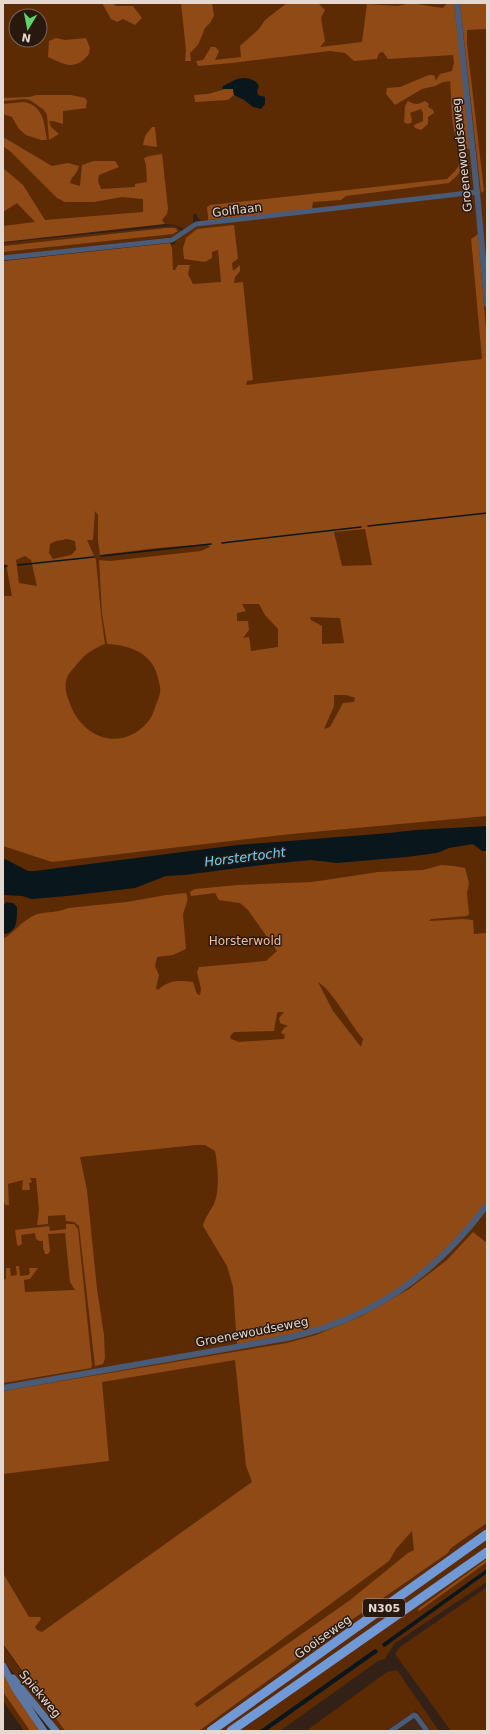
<svg xmlns="http://www.w3.org/2000/svg" width="490" height="1734" font-family="'DejaVu Sans',sans-serif">
	<style>
		.built { fill: #40291a }
		.green { fill: #5d2b03; fill-rule: evenodd }
		.forest { fill: #904a16; fill-rule: evenodd }
		.water { fill: #09171d }
		.lines { fill: none; stroke-linecap: round; stroke-linejoin: round }
		.stream { stroke: #09171d; stroke-width: 1.5 }
		.minor { stroke: #495b77; stroke-width: 5 }
		.tertiary { stroke: #495b77; stroke-width: 6 }
		.secondary { stroke: #5c78a5; stroke-width: 7 }
		.trunk { stroke: #7099d8; stroke-width: 9 }
		.labels { text-anchor: middle; dominant-baseline: central; stroke-width: 3; stroke-linejoin: round; paint-order: stroke }
		.shield { fill: #29180e; stroke: #ac9e96; stroke-width: 1 }
		.shield-label { font-size: 11px; font-weight: bold; fill: #e4d8d1 }
		.street-label { font-size: 12px; fill: #e4d8d1; stroke: #29180e }
		.park-label { font-size: 12px; fill: #f9bc97; stroke: #29180e }
		.water-label { font-size: 13px; font-style: italic; fill: #6ad2fd; stroke: #29180e }
	</style>
	<rect width="100%" height="100%" fill="#332117"/>
	<!-- built -->
	<path class="built" d="M416 1710 431 1731H387Z"/>
	<!-- green -->
	<path class="green" d="M3 3H487V1500L350 1600 197 1707 195 1705 157 1731 3 1609V263L175 244 176 240 197 226 452 197H472L471 191 312 210 313 202 207 213 208 220 200 221 196 214H193V224L184 229 175 225 165 224 162 220 163 217 3 235ZM16 16H40V40H16ZM475 236 482 357 471 239Z
		M172 226 177 227 181 231 172 237 3 256V252L176 233 165 228 3 246V243Z
		M487 1523V1530L216 1724 204 1731H199L333 1633 448 1553 451 1548Z
		M487 1538V1548L227 1731H216Z
		M487 1555V1569L382 1644 383 1646 385 1647 487 1573V1582L395 1643 385 1659 378 1661 280 1731H266L378 1652 377 1649H375L259 1731H240Z
		M487 1587V1731H451L395 1654 400 1647Z
		M3 1644 9 1654 65 1731H60L3 1660Z
		M397 1670 439 1731H431L416 1710 387 1731H306L387 1672Z
		M3 1692 30 1731H24L3 1701Z"/>
	<!-- forest -->
	<path class="forest" d="M102 3H113L116 6H133L142 18 135 25 123 19 117 22 111 19Z
		M181 3H212L214 16 210 23 205 28 198 45 190 53 191 61H185L186 50Z
		M287 3H318L325 10 321 18 325 41 320 47 362 42 367 4 398 6 410 3 443 8 447 3H454L471 149H465C465 167 463 171 449 183L346 196 341 200 313 202 312 210 208 220 207 207 210 205 447 179C452 174 459 168 460 162 463 153 459 145 456 137 450 120 452 99 450 81L443 82 435 86 422 89 395 105 386 94 387 88 400 87 429 75H434L436 80 440 74 452 71 454 63 453 55 388 59 383 52 379 53 377 59 354 61 345 53 330 51 232 63 198 66 196 61 203 60 211 47H215L219 51 215 60 241 57 240 46 259 29 265 20Z
		M460 3H487V29L467 30V44L484 191 481 193Z
		M56 38 65 40 86 38 90 48 89 54C75 71 65 65 48 57L49 41Z
		M229 88 233 89 234 95 228 100 195 102 194 95 208 94Z
		M37 95H71L85 98 87 101 86 106 87 108 63 111V124L53 121H49L51 127 59 134 49 140 47 115 44 110 30 100 24 99 3 101V98L29 97Z
		M408 101C415 105 418 105 425 101L429 104 428 107 433 110 434 113 428 117V124L421 130 415 128 414 125 423 121V113L421 109 410 113 412 120 411 123 407 124 404 122 405 106Z
		M24 102C44 106 44 123 47 140H41L26 135 19 129 12 117 3 114V104Z
		M152 127H155L157 147 143 145 145 136Z
		M3 137 52 166 68 163 79 166C77 175 72 175 70 183L80 186 82 165 94 161H115L119 167 99 175 98 181 101 189 135 187V184L147 182 146 165 144 158 149 156 162 154 168 209 167 214 162 220 165 224 3 242V226L35 222 17 203 3 212V168L23 185 45 220 143 212V199L122 197 94 202H65L57 198 11 152 3 146Z
		M234 225 238 259 232 263 233 271 240 265V271L235 277 234 283 243 282 253 380 247 381 246 385 482 359 471 239 478 234 487 341V816L291 834 52 862 3 846V596H12L6 564 3 565V261L170 243 172 248 173 270H175L178 265H190L188 274 193 284 221 282 218 250 212 252V258L205 262 184 259 183 248 186 238 197 229ZM95 511 98 515V541L100 555 157 548 207 544 210 547 201 551 110 561 99 560 102 614 107 644C129 645 153 653 158 678 159 682 161 688 160 693 159 698 156 705 154 710 152 719 143 728 135 733 107 749 78 730 69 701 66 694 64 686 67 678 69 672 75 667 78 663 85 654 94 648 105 644L101 614 96 560 87 540H93ZM365 529 372 565 342 566 334 532ZM67 539 75 541 76 550 71 555 53 559 49 553 50 544 56 541ZM25 556 31 560 37 586 19 583 16 560ZM242 604H259L265 615 278 629V647L251 651 249 637 243 638 249 630 248 621H237V613L246 611ZM310 617 340 618 344 643 322 644V626L311 620ZM334 695H346L355 698 354 702 343 703 330 727 324 729 334 706Z
		M165 228H175L178 231 173 234 3 252V246Z
		M441 865 454 866 465 868 469 883 467 893 469 914 467 916 431 919 429 921 463 919 473 920 474 934 487 933V1200L475 1217 444 1253 401 1288 371 1306 335 1322 295 1334 237 1344 233 1287 227 1266 203 1226C205 1217 210 1212 214 1204 220 1189 218 1167 215 1151L205 1145H196L80 1157 87 1190 97 1289 104 1335 105 1358 103 1364 95 1366 79 1226 74 1222 66 1221 65 1215 48 1216V1224L37 1225 39 1210 36 1178H30L32 1182 29 1183 30 1190H22L23 1180 8 1184 9 1205H5L3 1198V939C14 933 21 922 31 917 42 910 56 914 68 908L127 902 166 895 186 893C190 902 184 907 183 915L186 949 173 955 157 957 155 966 159 975 156 988 158 990C168 980 179 980 193 982L197 994 200 995 201 989 197 972 199 967 266 961 277 951 248 910 240 903 219 900 215 893 191 896 190 892 195 889 238 885 312 882 378 872 423 870ZM318 982C332 990 350 1024 363 1039L361 1047 333 1011ZM279 1012H284L279 1018 280 1023 288 1026 284 1028 281 1033 285 1035 284 1039 239 1042 231 1039 230 1036 234 1032 274 1031 277 1013Z
		M66 1224H74L78 1229 92 1366 91 1368 3 1383V1280L6 1279V1268H10L11 1276 17 1275 16 1266H19L20 1276 28 1275 30 1273 29 1268H38L30 1279 24 1280 25 1292 75 1290 70 1282 65 1233 48 1234 50 1251 48 1254H45L43 1247V1241H39L36 1239 35 1233 21 1235 22 1244 19 1246 17 1245 15 1230 49 1226 50 1231 66 1229Z
		M473 1232 487 1243V1523L451 1548 448 1553 333 1633 199 1731H65L3 1644V1573L29 1617H40L41 1619 35 1627 37 1630 42 1632 252 1482 246 1466 235 1360 102 1382 109 1461 3 1474V1391L287 1343 316 1335 362 1316 409 1289 447 1260ZM412 1531 414 1550 408 1553 350 1600 197 1707 194 1704 389 1561 396 1549Z
		M487 1559V1562L419 1611 418 1609Z
		M3 1673 40 1731H30L3 1692Z"/>
	<!-- water -->
	<path class="water" d="M244 78C250 78 256 80 259 86L257 92 258 95 265 97V104L261 109 253 107 244 100 234 95 233 89H222L223 86 237 79Z
		M487 826V851H482L473 844 449 848 437 853 406 857 337 863 311 860 270 864 184 875 166 876 135 888 67 896 32 899 22 896 3 895V858L28 871H35L237 845 389 833 415 830Z
		M6 902 13 903 17 907C17 918 18 931 5 934L3 933V906Z
		M487 1569V1573L384 1647 383 1646 382 1644Z
		M375 1649 378 1652 266 1731H259Z"/>
	<g class="lines">
		<!-- stream -->
		<path class="stream" d="M368 526 487 513
			M222 543 361 527
			M101 556 211 544
			M18 565 94 557
			M3 567 7 566"/>
		<!-- minor -->
		<path class="minor" d="M3 258 172 240 196 224 477 192
			M391 1731 414 1715 416 1716 427 1731"/>
		<!-- tertiary -->
		<path class="tertiary" d="M457 3 477 192 487 304
			M3 1388 287 1338C371 1320 436 1274 487 1205"/>
		<!-- secondary -->
		<path class="secondary" d="M3 1666 16 1690 44 1731
			M13 1678 56 1731"/>
		<!-- trunk -->
		<path class="trunk" d="M211 1731 487 1534
			M231 1731 487 1552"/>
	</g>
	<g class="labels">
		<!-- shield labels -->
		<rect class="shield" x="363" y="1599" width="42" height="18" rx="3"/>
		<g class="shield-label">
			<text x="384" y="1608">N305</text>
		</g>
		<!-- street labels -->
		<g class="street-label">
			<text transform="translate(462 155) rotate(-96)">Groenewoudseweg</text>
			<text transform="translate(237 210) rotate(-7)">Golflaan</text>
			<text transform="translate(252 1332) rotate(-11)">Groenewoudseweg</text>
			<text transform="translate(323 1637) rotate(-35)">Gooiseweg</text>
			<text transform="translate(40 1694) rotate(50)">Spiekweg</text>
		</g>
		<!-- park labels -->
		<g class="park-label">
			<text x="245" y="941">Horsterwold</text>
		</g>
		<!-- water labels -->
		<g class="water-label">
			<text transform="translate(245 857) rotate(-7)">Horstertocht</text>
		</g>
	</g>
	<!-- border -->
	<rect width="490" height="1734" fill="none" stroke="#e4d8d1" stroke-width="8"/>
	<!-- north arrow -->
	<g transform="translate(28 28) rotate(190)"><circle r="19" fill="#29180e" stroke="#74655c"/>
	<path d="M0-3L7 15L0 10L-7 15Z" fill="#5dd56c"/>
	<text y="-6" font-size="11" font-weight="bold" text-anchor="middle" fill="#e4d8d1">N</text>
	</g>
</svg>
